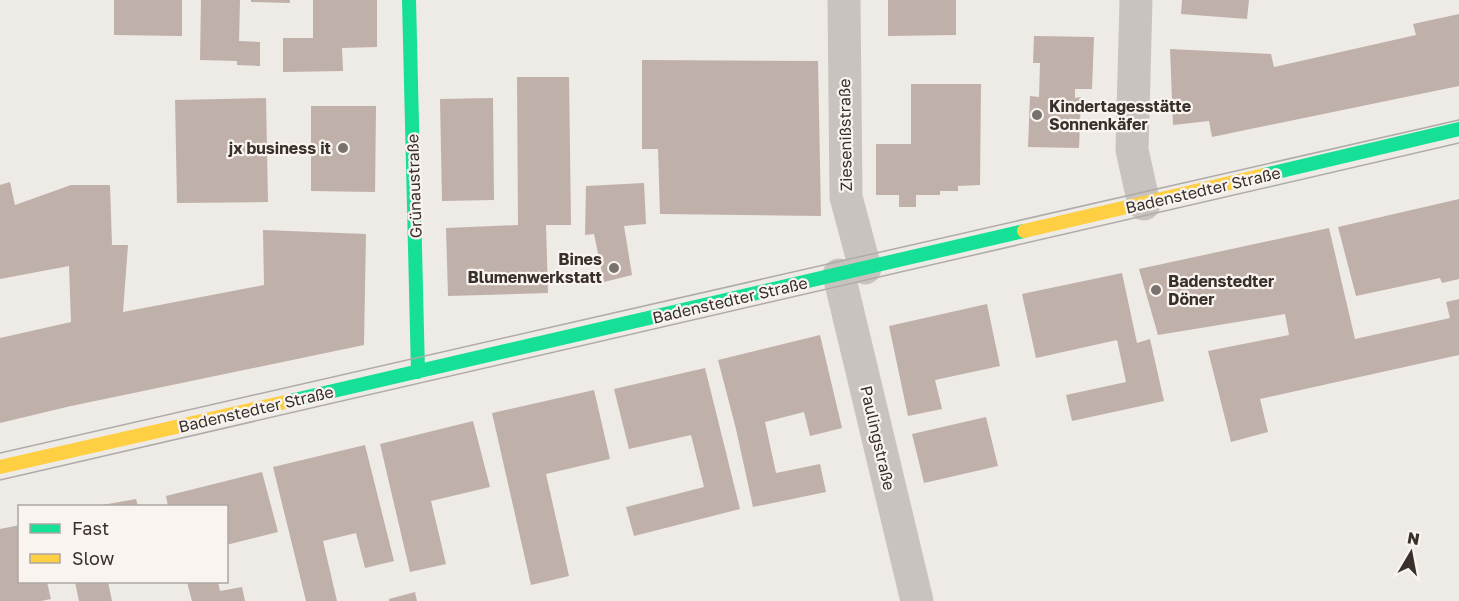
<svg xmlns="http://www.w3.org/2000/svg" width="1459" height="601" font-family="'Golos Text',sans-serif">
	<style>
		.building { fill: #c0b0aa }
		.lines { fill: none; stroke-linecap: round; stroke-linejoin: round }
		.street { stroke: #c8c3be; stroke-width: 33 }
		.fast { stroke: #16e098; stroke-width: 14 }
		.slow { stroke: #ffcf43; stroke-width: 14 }
		.tram { stroke: #afaba9; stroke-width: 1.5 }
		.poi-dot { fill: #78716d; stroke: #f9f4ef; stroke-width: 2 }
		.labels { text-anchor: middle; dominant-baseline: central; stroke-width: 4.5; stroke-linejoin: round; paint-order: stroke }
		.poi-label { font-size: 16px; font-weight: bold; fill: #39302c; stroke: #f9f4ef; text-anchor: start }
		.street-label { font-size: 16px; fill: #39302c; stroke: #f9f4ef }
	</style>
	<rect width="100%" height="100%" fill="#eeeae6"/>
	<!-- building -->
	<path class="building" d="M114 0H182V36L114 35Z
		M201 0H240L239 41 260 42V66L237 65V61L200 60Z
		M251 0H290V3L251 2Z
		M313 0H377V47L342 48 343 71 283 72V38H313Z
		M888 0H956V35L888 36Z
		M1182 0H1249L1247 19 1181 14Z
		M1459 14V86L1212 137 1209 121 1173 125 1170 49 1271 54 1274 67 1416 35 1413 24Z
		M1034 36 1094 37 1092 89H1075V98L1081 97 1079 148 1028 147 1030 96 1039 97 1040 63H1033Z
		M642 60 818 61 821 216 660 214 658 149H642Z
		M517 77H569L571 225H546L548 293 448 296 446 228 518 225Z
		M911 84H981L980 185 958 186V191H940V195H916V207H899V195H876V144H911Z
		M266 98 268 202 177 203 175 100Z
		M493 98 494 200 442 201 440 99Z
		M311 106H376L375 192 311 191Z
		M10 182 15 205 71 185H110L112 245H128L123 312 264 285 263 230 366 234 364 345 71 406 0 423V338L71 322 69 266 0 279V185Z
		M644 183 646 224 624 226 632 275 604 282 594 234 585 235 586 186Z
		M1459 199V279L1442 283 1440 278 1356 296 1338 227Z
		M1329 228 1355 339 1450 318 1446 302 1459 299V355L1260 399 1268 432 1231 442 1208 351 1289 335 1285 314 1158 335 1139 269Z
		M1122 273 1137 343 1150 339 1164 401 1072 421 1066 395 1126 382 1117 340 1036 358 1022 294Z
		M987 304 1000 366 935 380 942 409 908 416 889 326Z
		M820 335 842 428 810 436 804 412 765 422 776 473 820 464 826 492 753 507 736 429 718 360Z
		M705 368 740 509 634 536 626 507 704 487 691 435 629 449 614 389Z
		M594 390 610 459 546 474 569 576 531 585 492 413Z
		M986 417 998 466 924 483 912 434Z
		M473 421 490 487 431 501 446 564 410 572 380 444Z
		M365 445 394 561 365 568 356 533 323 541 337 601H306L273 467Z
		M262 472 278 532 226 545V506H168L166 496Z
		M136 499 138 506H102V505Z
		M20 525V582H47L51 599 41 601H0V529Z
		M75 582H108L112 601H79Z
		M187 582H218L220 591 242 587 245 601H192Z
		M415 592 417 601H389V599Z"/>
	<g class="lines">
		<!-- street -->
		<path class="street" d="M844 0 846 197 865 268
			M1136 0 1132 150 1144 204
			M839 275 917 601"/>
		<!-- fast -->
		<path class="fast" d="M409 0 418 372
			M1264 175 1459 129
			M290 401 1024 231"/>
		<!-- slow -->
		<path class="slow" d="M1024 231 1264 175
			M0 467 290 401"/>
		<!-- tram -->
		<path class="tram" d="M0 453 1459 120
			M0 480 1459 143"/>
	</g>
	<!-- markers -->
	<g class="poi-dot">
		<circle cx="1037" cy="115" r="6"/>
		<circle cx="343" cy="148" r="6"/>
		<circle cx="614" cy="268" r="6"/>
		<circle cx="1156" cy="290" r="6"/>
	</g>
	<g class="labels">
		<!-- poi labels -->
		<g class="poi-label">
			<text x="1049" y="106">Kindertagesstätte<tspan x="1049" dy="18">Sonnenkäfer</tspan></text>
			<text x="331" y="148" text-anchor="end">jx business it</text>
			<text x="602" y="259" text-anchor="end">Bines<tspan x="602" dy="18">Blumenwerkstatt</tspan></text>
			<text x="1168" y="281">Badenstedter<tspan x="1168" dy="18">Döner</tspan></text>
		</g>
		<!-- street labels -->
		<g class="street-label">
			<text transform="translate(845 135) rotate(-91)">Ziesenißstraße</text>
			<text transform="translate(414 186) rotate(-92)">Grünaustraße</text>
			<text transform="translate(1203 190) rotate(-13)">Badenstedter Straße</text>
			<text transform="translate(730 300) rotate(-13)">Badenstedter Straße</text>
			<text transform="translate(256 409) rotate(-13)">Badenstedter Straße</text>
			<text transform="translate(878 438) rotate(77)">Paulingstraße</text>
		</g>
	</g>
	<!-- legend -->
	<rect x="18" y="505" width="210" height="78" fill="#f9f4ef" stroke="#aca6a1" stroke-width="1.5"/>
	<rect x="30" y="524" width="30" height="9" fill="#16e098" stroke="#aca6a1" stroke-width="1.5"/>
	<text x="72" y="535" font-size="18" fill="#39302c">Fast</text>
	<rect x="30" y="554" width="30" height="9" fill="#ffcf43" stroke="#aca6a1" stroke-width="1.5"/>
	<text x="72" y="565" font-size="18" fill="#39302c">Slow</text>
	<!-- north arrow -->
	<g transform="translate(1411 553) rotate(10)" stroke="#f9f4ef" stroke-width="4.5" paint-order="stroke">
	<path d="M0-4.5L10 22L0 15L-10 22Z" fill="#39302c"/>
	<text y="-9" font-size="16" font-weight="bold" text-anchor="middle" fill="#39302c">N</text>
	</g>
</svg>
